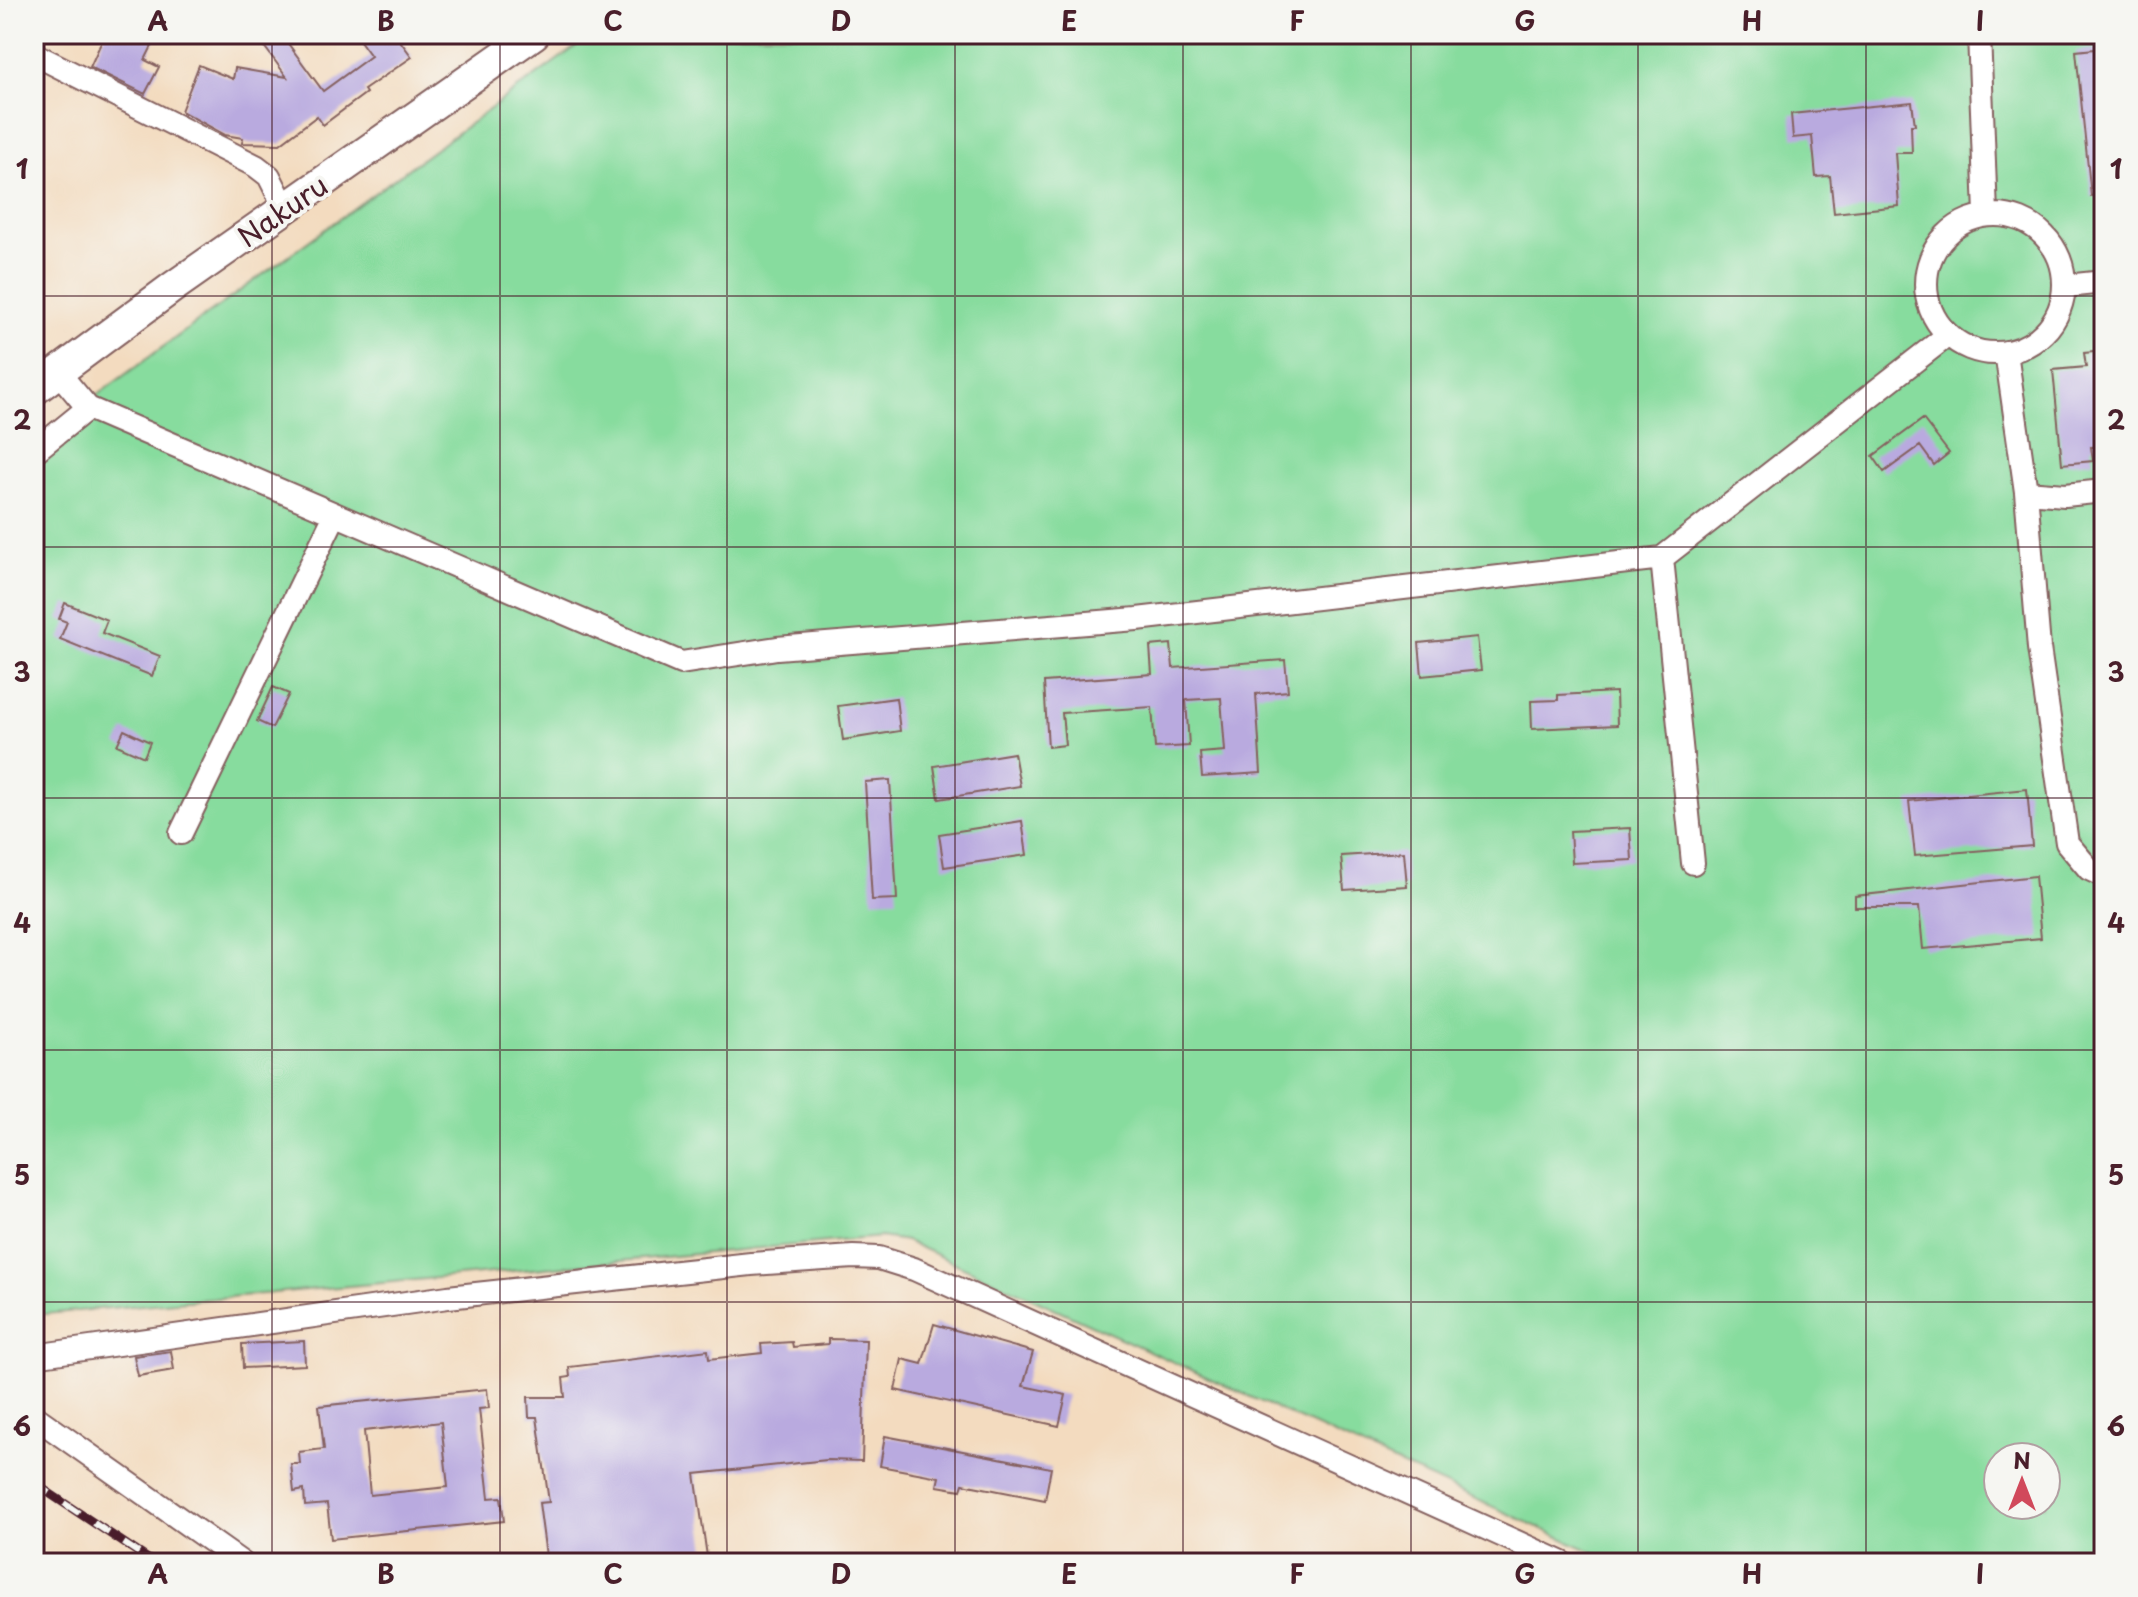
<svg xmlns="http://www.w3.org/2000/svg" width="2138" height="1597" font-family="'Playpen Sans',sans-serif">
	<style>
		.green { fill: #87dc9e; stroke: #687e64; stroke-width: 2; fill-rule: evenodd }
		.building { fill: #b9aadf; fill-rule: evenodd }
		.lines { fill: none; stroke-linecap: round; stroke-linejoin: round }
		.minor-casing { stroke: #85615f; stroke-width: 26 }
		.secondary-casing { stroke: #85615f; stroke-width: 34 }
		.minor { stroke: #fff; stroke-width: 22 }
		.secondary { stroke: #fff; stroke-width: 30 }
		.rail-casing { stroke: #4a1f2b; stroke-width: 9 }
		.rail { stroke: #f6f6f2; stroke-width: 6; stroke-dasharray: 18; stroke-linecap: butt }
		.grid { fill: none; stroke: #4a1f2b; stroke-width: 2; stroke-opacity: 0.55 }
		.labels { text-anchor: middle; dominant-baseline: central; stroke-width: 8; stroke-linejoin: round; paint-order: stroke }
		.street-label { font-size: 28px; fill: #4a1f2b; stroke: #f6f6f2 }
		.neatline { fill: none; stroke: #4a1f2b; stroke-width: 3 }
		.grid-label { font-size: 26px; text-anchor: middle; font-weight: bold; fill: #4a1f2b }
	</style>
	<rect width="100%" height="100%" fill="#f6f6f2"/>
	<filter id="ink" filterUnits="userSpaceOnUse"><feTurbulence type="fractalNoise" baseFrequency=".0125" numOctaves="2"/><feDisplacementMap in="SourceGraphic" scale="16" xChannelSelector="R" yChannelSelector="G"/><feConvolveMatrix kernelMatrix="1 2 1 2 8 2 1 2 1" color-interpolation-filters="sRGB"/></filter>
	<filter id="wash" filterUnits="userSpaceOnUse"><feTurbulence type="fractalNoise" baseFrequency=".006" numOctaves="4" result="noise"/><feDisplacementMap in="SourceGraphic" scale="32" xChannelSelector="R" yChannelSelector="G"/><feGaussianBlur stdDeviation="1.8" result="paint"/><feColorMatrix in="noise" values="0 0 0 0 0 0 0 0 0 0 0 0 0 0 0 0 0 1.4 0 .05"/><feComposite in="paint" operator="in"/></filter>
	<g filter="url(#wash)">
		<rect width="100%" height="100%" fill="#f3dbbf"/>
		<!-- green -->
		<path class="green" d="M593 34H2104V1563H1617L906 1241 881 1237 34 1315V441ZM1998 1457H2046V1505H1998Z"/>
		<g id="blocks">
			<!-- building -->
			<path class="building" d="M105 34H158L145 60 159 67 145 94 90 67Z
				M255 34H281L323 91 371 56 355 34H395L412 57 364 90 366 93 323 125 317 116 280 144 242 143 243 138 225 135 181 111 199 65 233 79 235 68 287 77Z
				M2104 48V195L2091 196 2076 51Z
				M1912 102 1915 125H1911L1912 153H1895L1899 206 1834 213 1830 176 1816 177 1812 136 1793 138 1791 114Z
				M2104 351V446L2091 447 2093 461 2062 464 2053 370 2086 367 2084 353Z
				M1923 419 1949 453 1934 465 1920 446 1884 472 1873 456Z
				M65 603 107 620 102 633 160 656 152 676 60 639 67 622 59 619Z
				M1477 637 1481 670 1422 676 1419 643Z
				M1171 644 1173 668 1285 660 1288 691 1256 694 1261 773 1202 777 1200 753 1225 751 1221 698 1186 700 1189 746 1155 748 1152 707 1062 713 1065 745 1048 747 1044 682 1152 674 1150 646Z
				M273 687 289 694 272 728 257 721Z
				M1616 692 1617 725 1532 729 1531 701 1558 700V695Z
				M896 698 900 731 843 740 838 706Z
				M124 730 150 742 144 757 117 745Z
				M1014 753 1020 786 939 799 934 766Z
				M890 780 897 899 872 900 865 782Z
				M2027 789 2032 846 1915 856 1909 801Z
				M1022 821 1027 855 944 867 939 834Z
				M1630 828 1632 860 1572 863 1570 831Z
				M1404 852 1407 886 1344 890 1341 856Z
				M2035 876 2041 938 1923 949 1919 907H1855V896Z
				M934 1324 1033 1352 1023 1386 1066 1395 1059 1426 895 1390 902 1359 922 1364Z
				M828 1339 866 1340 862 1461 827 1460 695 1474 708 1563H547L539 1503 549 1502 537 1417H529L528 1397H565L563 1378 570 1377 569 1367 708 1350 709 1359 762 1353 761 1344 792 1342 793 1347 828 1344Z
				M304 1341 305 1365 243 1368 242 1344Z
				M171 1351 174 1370 138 1376 134 1356Z
				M487 1389 489 1408 479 1409 489 1498 501 1497 504 1521 331 1539 327 1504 305 1506 304 1490 294 1492 291 1464H300L299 1452 324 1449 319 1406ZM441 1422 448 1487 370 1495 364 1431Z
				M885 1436 1051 1468 1045 1500 963 1484 961 1490 937 1486 939 1477 880 1466Z"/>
		</g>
	</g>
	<g filter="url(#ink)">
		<use href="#blocks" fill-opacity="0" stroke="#85615f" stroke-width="2"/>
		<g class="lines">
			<defs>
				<path id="minor" d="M1979 34 1986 214
					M34 54 256 166 269 176 285 208
					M1926 284a69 69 0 1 1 138 0a69 69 0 1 1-138 0Z
					M2066 286 2104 282
					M2006 352 2026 492 2065 495 2104 491
					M88 408 681 663 777 648 1137 619 1662 558 1948 335
					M34 452 88 408 58 372
					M2026 492 2039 648 2067 843 2089 869 2104 876
					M1662 558 1693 863
					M181 833 335 515
					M34 1356 448 1297 751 1264 853 1257 879 1258 914 1269 1563 1563
					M34 1416 242 1563"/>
				<path id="secondary" d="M34 390 173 287 534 34"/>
			</defs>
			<!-- minor casing -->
			<use href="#minor" class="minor-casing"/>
			<!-- secondary casing -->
			<use href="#secondary" class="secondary-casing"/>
			<!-- minor -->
			<use href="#minor" class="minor"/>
			<!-- secondary -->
			<use href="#secondary" class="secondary"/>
			<defs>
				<path id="rail" d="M34 1483 154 1563"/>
			</defs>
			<!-- rail casing -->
			<use href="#rail" class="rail-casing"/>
			<!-- rail -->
			<use href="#rail" class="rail"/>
		</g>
	</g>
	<!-- grid -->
	<path class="grid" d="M272 34V1563M500 34V1563M727 34V1563M955 34V1563M1183 34V1563M1411 34V1563M1638 34V1563M1866 34V1563M34 296H2104M34 547H2104M34 798H2104M34 1050H2104M34 1302H2104"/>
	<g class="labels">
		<!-- street labels -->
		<g class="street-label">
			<text transform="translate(282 210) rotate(-35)">Nakuru</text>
		</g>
	</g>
	<!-- margin -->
	<rect width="2138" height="1597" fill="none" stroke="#f6f6f2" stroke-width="88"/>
	<!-- north arrow -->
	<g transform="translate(2022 1481)"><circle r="38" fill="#f6f6f2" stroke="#b1a0a2" stroke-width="2"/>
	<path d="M0-6L14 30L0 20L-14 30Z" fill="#d1495b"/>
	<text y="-12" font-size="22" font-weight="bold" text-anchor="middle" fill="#4a1f2b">N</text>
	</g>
	<rect x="44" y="44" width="2050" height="1509" class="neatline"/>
	<g class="grid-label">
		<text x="158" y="31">A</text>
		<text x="386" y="31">B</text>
		<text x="613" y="31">C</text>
		<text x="841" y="31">D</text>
		<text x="1069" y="31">E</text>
		<text x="1297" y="31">F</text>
		<text x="1525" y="31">G</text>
		<text x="1752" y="31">H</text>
		<text x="1980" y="31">I</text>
		<text x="22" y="179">1</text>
		<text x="2116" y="179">1</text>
		<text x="22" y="430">2</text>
		<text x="2116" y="430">2</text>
		<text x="22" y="682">3</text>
		<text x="2116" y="682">3</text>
		<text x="22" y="933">4</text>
		<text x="2116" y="933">4</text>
		<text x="22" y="1185">5</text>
		<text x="2116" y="1185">5</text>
		<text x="22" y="1436">6</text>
		<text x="2116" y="1436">6</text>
		<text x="158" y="1584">A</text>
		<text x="386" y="1584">B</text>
		<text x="613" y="1584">C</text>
		<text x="841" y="1584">D</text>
		<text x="1069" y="1584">E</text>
		<text x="1297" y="1584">F</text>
		<text x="1525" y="1584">G</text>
		<text x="1752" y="1584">H</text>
		<text x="1980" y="1584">I</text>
	</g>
</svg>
